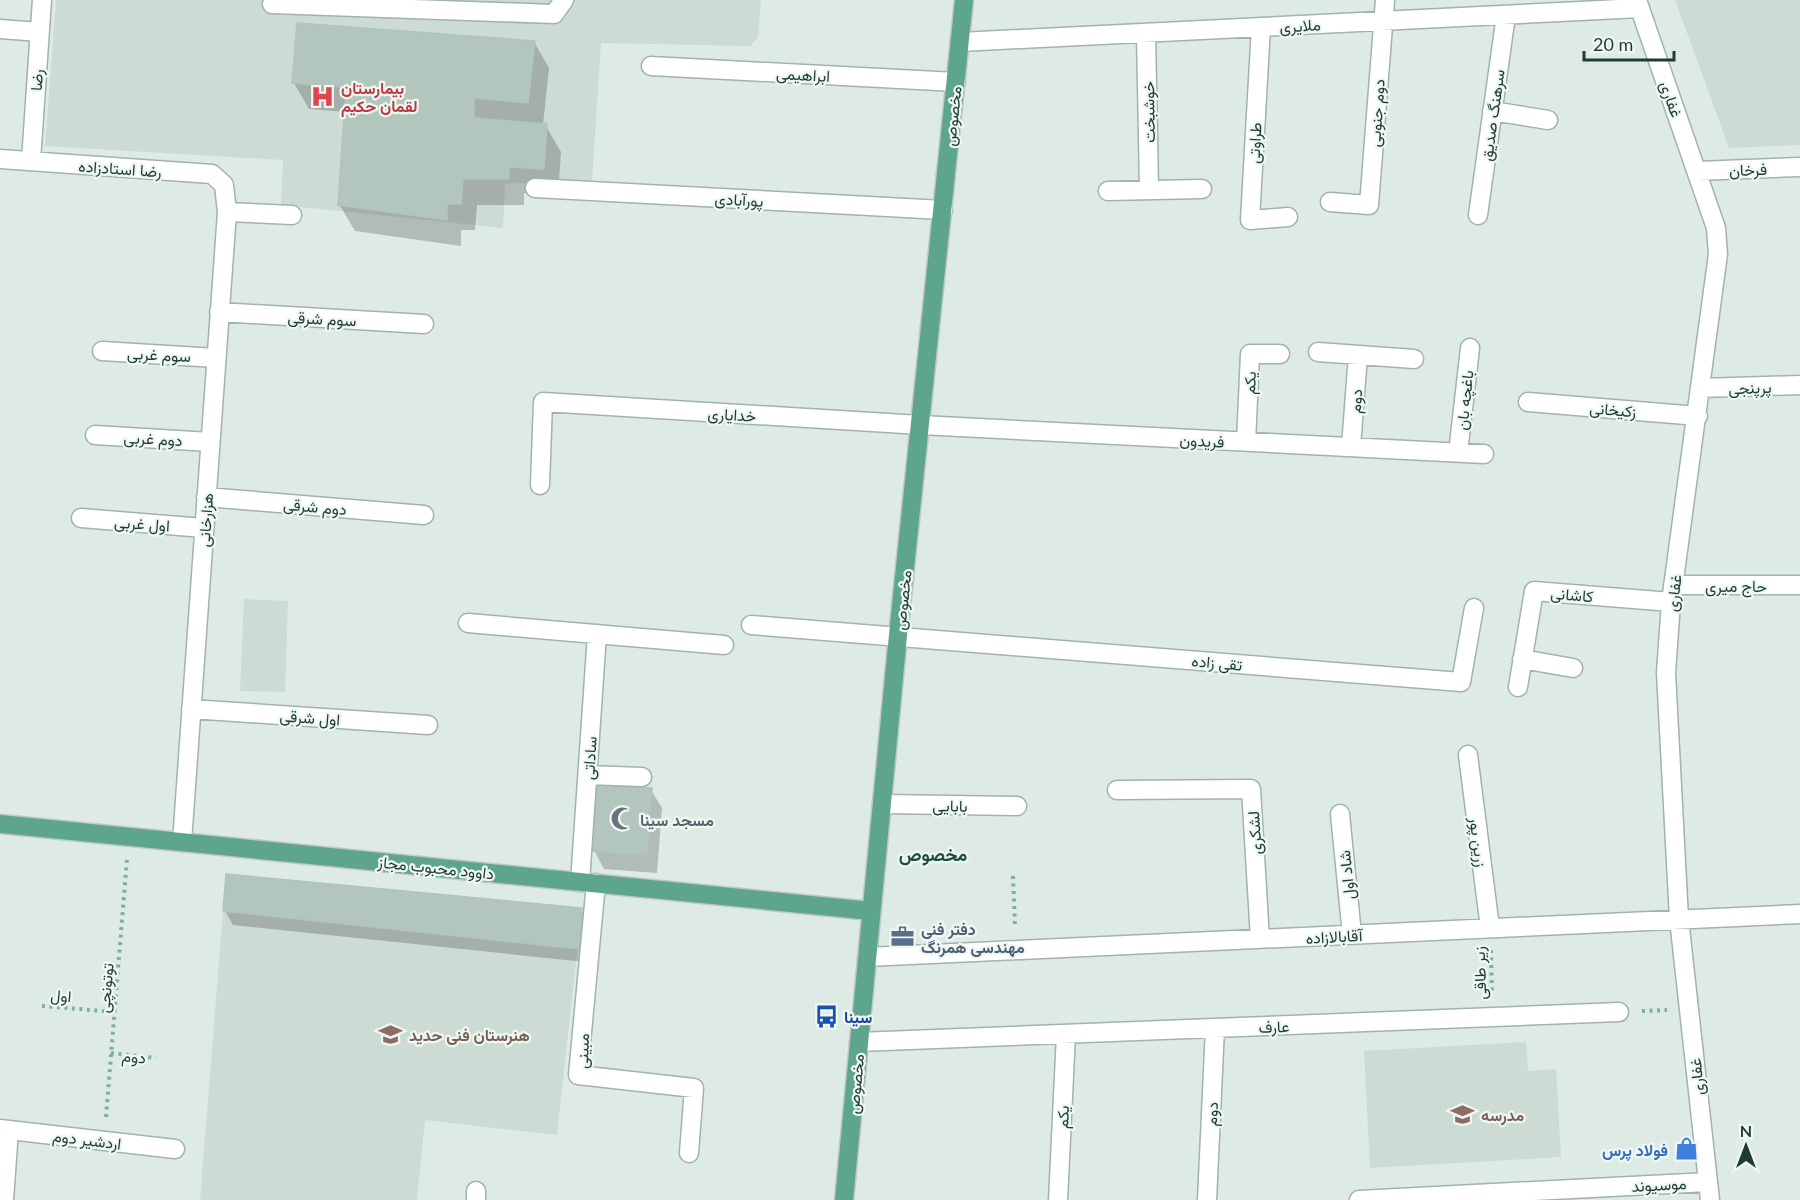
<svg xmlns="http://www.w3.org/2000/svg" width="1800" height="1200" font-family="Lato,Vazirmatn,sans-serif">
	<style>
		.built { fill: #ccdbd3 }
		.shadow { fill: #0003 }
		.building { fill: #b3c6bd; stroke: #b0c5bb; stroke-width: 1.5 }
		.lines { fill: none; stroke-linecap: round; stroke-linejoin: round }
		.minor-casing { stroke: #a1b3ab; stroke-width: 21 }
		.major-casing { stroke: #c0c8c6; stroke-width: 21 }
		.path { stroke: #7bb29e; stroke-width: 4; stroke-dasharray: 3 4.5; stroke-linecap: butt }
		.minor { stroke: #fff; stroke-width: 18 }
		.major { stroke: #5ea58f; stroke-width: 18 }
		.labels { text-anchor: middle; dominant-baseline: central; stroke-width: 4.5; stroke-linejoin: round; paint-order: stroke }
		.street-label { font-size: 16px; fill: #1e3c32; stroke: #eef7f2 }
		.health-label { font-size: 16px; font-weight: bold; fill: #be3a42; stroke: #eef7f2; text-anchor: start }
		.worship-label { font-size: 16px; font-weight: bold; fill: #5b616d; stroke: #eef7f2; text-anchor: start }
		.service-label { font-size: 16px; font-weight: bold; fill: #4e5e75; stroke: #eef7f2; text-anchor: start }
		.transit-label { font-size: 16px; font-weight: bold; fill: #164399; stroke: #eef7f2; text-anchor: start }
		.education-label { font-size: 16px; font-weight: bold; fill: #785e54; stroke: #eef7f2; text-anchor: start }
		.shop-label { font-size: 16px; font-weight: bold; fill: #366cbe; stroke: #eef7f2; text-anchor: end }
		.neighbourhood-label { font-size: 18px; font-weight: bold; fill: #184f3f; stroke: #eef7f2 }
	</style>
	<rect width="100%" height="100%" fill="#deebe4"/>
	<!-- built -->
	<path class="built" d="M56 0H761L758 37 750 46 601 43 592 180 505 184 503 228 281 205 283 160 45 146Z
		M1675 0H1800V145L1729 148Z
		M244 599 288 601 285 692 240 691Z
		M226 874 582 908 557 1135 425 1120 417 1200H200Z
		M1526 1042 1528 1071 1556 1069 1561 1157 1370 1168 1364 1051Z"/>
	<!-- shadow -->
	<path class="shadow" d="M534 42 549 68 543 125 546 126 561 152 558 195 524 193V205H477L475 230H461V246L355 231 339 204 346 112 309 109 294 83Z
		M651 790 662 808 657 873 604 869 594 850Z
		M581 909 590 923 585 962 233 925 225 911Z"/>
	<!-- building -->
	<path class="building" d="M297 23 535 41 528 103 474 98V118L547 124 544 169 509 167V179H463L461 204H447V220L338 205 346 87 292 83Z
		M597 784 652 788 647 855 592 851Z
		M226 874 582 908 578 949 223 911Z"/>
	<g class="lines">
		<defs>
			<path id="minor" d="M1637 0 1716 228 1718 254 1671 602 1666 673 1679 919 1710 1200
				M272 4 554 14 564 0
				M1261 27 1250 220 1288 217
				M0 29 39 32
				M1146 33 1149 190
				M960 42 1640 8
				M651 66 956 82
				M1492 111 1548 120
				M0 159 212 174 224 185 227 212 182 842
				M31 161 42 0
				M1697 171 1800 167
				M535 188 943 210
				M1108 191 1202 189
				M1330 202 1369 205 1385 0
				M227 212 292 215
				M1478 215 1506 15
				M219 312 424 324
				M102 351 216 358
				M1318 352 1414 359
				M1701 388 1800 385
				M1528 402 1698 416
				M95 435 210 442
				M1246 442 1250 354H1280
				M1351 447 1358 355
				M1458 453 1470 348
				M540 485 543 402 921 425 1484 454
				M206 497 424 515
				M81 518 204 528
				M1673 585H1800
				M468 623 724 645
				M751 625 1461 682 1474 608
				M1522 659 1573 668
				M1518 687 1534 591 1671 602
				M191 709 428 725
				M1468 755 1490 928
				M588 775 642 777
				M1117 790 1251 789 1260 939
				M882 804 1017 806
				M1340 814 1352 935
				M580 882 597 634
				M596 883 578 1075 694 1088 689 1153
				M867 957 1800 914
				M859 1042 1619 1012
				M0 1129 175 1149
				M4 1200 9 1130
				M476 1200V1191
				M1058 1200 1066 1034
				M1207 1200 1215 1028
				M1359 1200 1708 1182"/>
			<path id="major" d="M0 824 871 911
				M844 1200 898 635 964 0"/>
		</defs>
		<!-- minor casing -->
		<use href="#minor" class="minor-casing"/>
		<!-- major casing -->
		<use href="#major" class="major-casing"/>
		<!-- path -->
		<path class="path" d="M1013 876 1015 926
			M1491 950 1492 994
			M42 1006 115 1012
			M1642 1011 1667 1010
			M111 1053 156 1058
			M106 1117 127 859"/>
		<!-- minor -->
		<use href="#minor" class="minor"/>
		<!-- major -->
		<use href="#major" class="major"/>
	</g>
	<!-- icons -->
	<defs>
		<symbol id="hospital-bare" viewBox="-9 -9 18 18"><path d="M-5-5h3v3.5h4V-5h3V5h-3V1.5h-4V5h-3Z" fill="#e0444e" stroke="#eef7f2" stroke-width="2.5" paint-order="stroke"/></symbol>
		<symbol id="mosque-bare" viewBox="-9 -9 18 18"><path d="M3.5-4.9A6 6 0 1 0 3.5 4.9A5 5 0 1 1 3.5-4.9Z" fill="#6b7280" stroke="#eef7f2" stroke-width="2.5" paint-order="stroke"/></symbol>
		<symbol id="office-bare" viewBox="-9 -9 18 18"><path d="M-6-3h4V-5.5h4V-3h4V5H-6ZM-1-4.5V-3h2v-1.5ZM-6 0V1H6V0Z" fill="#5c6f8a" stroke="#eef7f2" stroke-width="2.5" paint-order="stroke"/></symbol>
		<symbol id="bus-bare" viewBox="-9 -9 18 18"><path d="M-5-6H5V4H4V6H2V4H-2V6H-4V4H-5ZM-3.5-4V0h7V-4ZM-3.5 1.2v1.5H-2V1.2ZM2 1.2v1.5H3.5V1.2Z" fill="#1a4fb4" stroke="#eef7f2" stroke-width="2.5" paint-order="stroke"/></symbol>
		<symbol id="school-bare" viewBox="-9 -9 18 18"><path d="M0-5L7-2L0 1L-7-2ZM-4 1L0 2.5L4 1V4Q0 6-4 4Z" fill="#8d6e63" stroke="#eef7f2" stroke-width="2.5" paint-order="stroke"/></symbol>
		<symbol id="shop-bare" viewBox="-9 -9 18 18"><path d="M-5-2.5h2.3a2.7 3.5 0 0 1 5.4 0H5L5.5 6h-11ZM-1.5-2.5h3a1.5 2.3 0 0 0-3 0Z" fill="#3f7fe0" stroke="#eef7f2" stroke-width="2.5" paint-order="stroke"/></symbol>
	</defs>
	<g fill-rule="evenodd">
		<use href="#hospital-bare" x="306" y="80" width="33" height="33"/>
		<use href="#mosque-bare" x="606" y="802" width="33" height="33"/>
		<use href="#office-bare" x="886" y="920" width="33" height="33"/>
		<use href="#bus-bare" x="810" y="1000" width="33" height="33"/>
		<use href="#school-bare" x="374" y="1018" width="33" height="33"/>
		<use href="#school-bare" x="1446" y="1098" width="33" height="33"/>
		<use href="#shop-bare" x="1670" y="1132" width="33" height="33"/>
	</g>
	<g class="labels">
		<!-- street labels -->
		<g class="street-label">
			<text transform="translate(1300 25) rotate(-3)">ملایری</text>
			<text transform="translate(803 74) rotate(3)">ابراهیمی</text>
			<text transform="translate(36 80) rotate(-86)">رضا</text>
			<text transform="translate(1672 99) rotate(71)">غفاری</text>
			<text transform="translate(1148 112) rotate(-91)">خوشبخت</text>
			<text transform="translate(1376 113) rotate(-86)">دوم جنوبی</text>
			<text transform="translate(1492 115) rotate(-82)">سرهنگ صدیق</text>
			<text transform="translate(952 116) rotate(-84)">مخصوص</text>
			<text transform="translate(1254 143) rotate(-87)">طراوتی</text>
			<text transform="translate(120 168) rotate(4)">رضا استادزاده</text>
			<text transform="translate(1748 169) rotate(-2)">فرخان</text>
			<text transform="translate(739 199) rotate(3)">پورآبادی</text>
			<text transform="translate(322 318) rotate(3)">سوم شرقی</text>
			<text transform="translate(159 354) rotate(3)">سوم غربی</text>
			<text transform="translate(1249 383) rotate(-88)">یکم</text>
			<text transform="translate(1750 387) rotate(-2)">پرپنجی</text>
			<text transform="translate(1464 400) rotate(-84)">باغچه بان</text>
			<text transform="translate(1355 401) rotate(-85)">دوم</text>
			<text transform="translate(1613 409) rotate(5)">زکیخانی</text>
			<text transform="translate(732 414) rotate(3)">خدایاری</text>
			<text transform="translate(153 438) rotate(3)">دوم غربی</text>
			<text transform="translate(1202 440) rotate(3)">فریدون</text>
			<text transform="translate(315 506) rotate(5)">دوم شرقی</text>
			<text transform="translate(205 520) rotate(-86)">هزارخانی</text>
			<text transform="translate(142 523) rotate(4)">اول غربی</text>
			<text x="1736" y="585">حاج میری</text>
			<text transform="translate(1673 593) rotate(-83)">غفاری</text>
			<text transform="translate(1572 594) rotate(5)">کاشانی</text>
			<text transform="translate(902 600) rotate(-84)">مخصوص</text>
			<text transform="translate(1217 662) rotate(5)">تقی زاده</text>
			<text transform="translate(310 717) rotate(4)">اول شرقی</text>
			<text transform="translate(589 758) rotate(-86)">ساداتی</text>
			<text transform="translate(950 805) rotate(1)">بابایی</text>
			<text transform="translate(1254 833) rotate(-94)">لشکری</text>
			<text transform="translate(1479 842) rotate(83)">زرین پور</text>
			<text transform="translate(436 867) rotate(6)">داوود محبوب مجاز</text>
			<text transform="translate(1346 875) rotate(-96)">شاد اول</text>
			<text transform="translate(1334 936) rotate(-3)">آقابالازاده</text>
			<text transform="translate(1479 973) rotate(-92)">زیر طاقی</text>
			<text transform="translate(105 988) rotate(-85)">توتونچی</text>
			<text transform="translate(61 995) rotate(5)">اول</text>
			<text transform="translate(1274 1026) rotate(-2)">عارف</text>
			<text transform="translate(582 1051) rotate(-88)">مبینی</text>
			<text transform="translate(134 1056) rotate(6)">دوم</text>
			<text transform="translate(1696 1077) rotate(-96)">غفاری</text>
			<text transform="translate(855 1084) rotate(-85)">مخصوص</text>
			<text transform="translate(1211 1114) rotate(-87)">دوم</text>
			<text transform="translate(1062 1117) rotate(-87)">یکم</text>
			<text transform="translate(87 1139) rotate(7)">اردشیر دوم</text>
			<text transform="translate(1659 1184) rotate(-3)">موسیوند</text>
		</g>
		<!-- health labels -->
		<g class="health-label">
			<text x="341" y="87">بیمارستان<tspan x="341" dy="18">لقمان حکیم</tspan></text>
		</g>
		<!-- worship labels -->
		<g class="worship-label">
			<text x="640" y="819">مسجد سینا</text>
		</g>
		<!-- service labels -->
		<g class="service-label">
			<text x="921" y="928">دفتر فنی<tspan x="921" dy="18">مهندسی همرنگ</tspan></text>
		</g>
		<!-- transit labels -->
		<g class="transit-label">
			<text x="844" y="1016">سینا</text>
		</g>
		<!-- education labels -->
		<g class="education-label">
			<text x="409" y="1034">هنرستان فنی حدید</text>
			<text x="1481" y="1114">مدرسه</text>
		</g>
		<!-- shop labels -->
		<g class="shop-label">
			<text x="1668" y="1149">فولاد پرس</text>
		</g>
		<!-- neighbourhood labels -->
		<g class="neighbourhood-label">
			<text x="933" y="854">مخصوص</text>
		</g>
	</g>
	<!-- north arrow -->
	<g transform="translate(1746 1146)" stroke="#eef7f2" stroke-width="4.5" paint-order="stroke">
	<path d="M0-4.5L10 22L0 15L-10 22Z" fill="#1e3c32"/>
	<text y="-9" font-size="16" font-weight="bold" text-anchor="middle" fill="#1e3c32">N</text>
	</g>
	<!-- scale -->
	<path d="M1584 51v9h90v-9" fill="none" stroke="#1e3c32" stroke-width="3"/>
	<text x="1593" y="51" font-size="18" fill="#1e3c32" stroke="#eef7f2" stroke-width="4.5" paint-order="stroke">20 m</text>
</svg>
